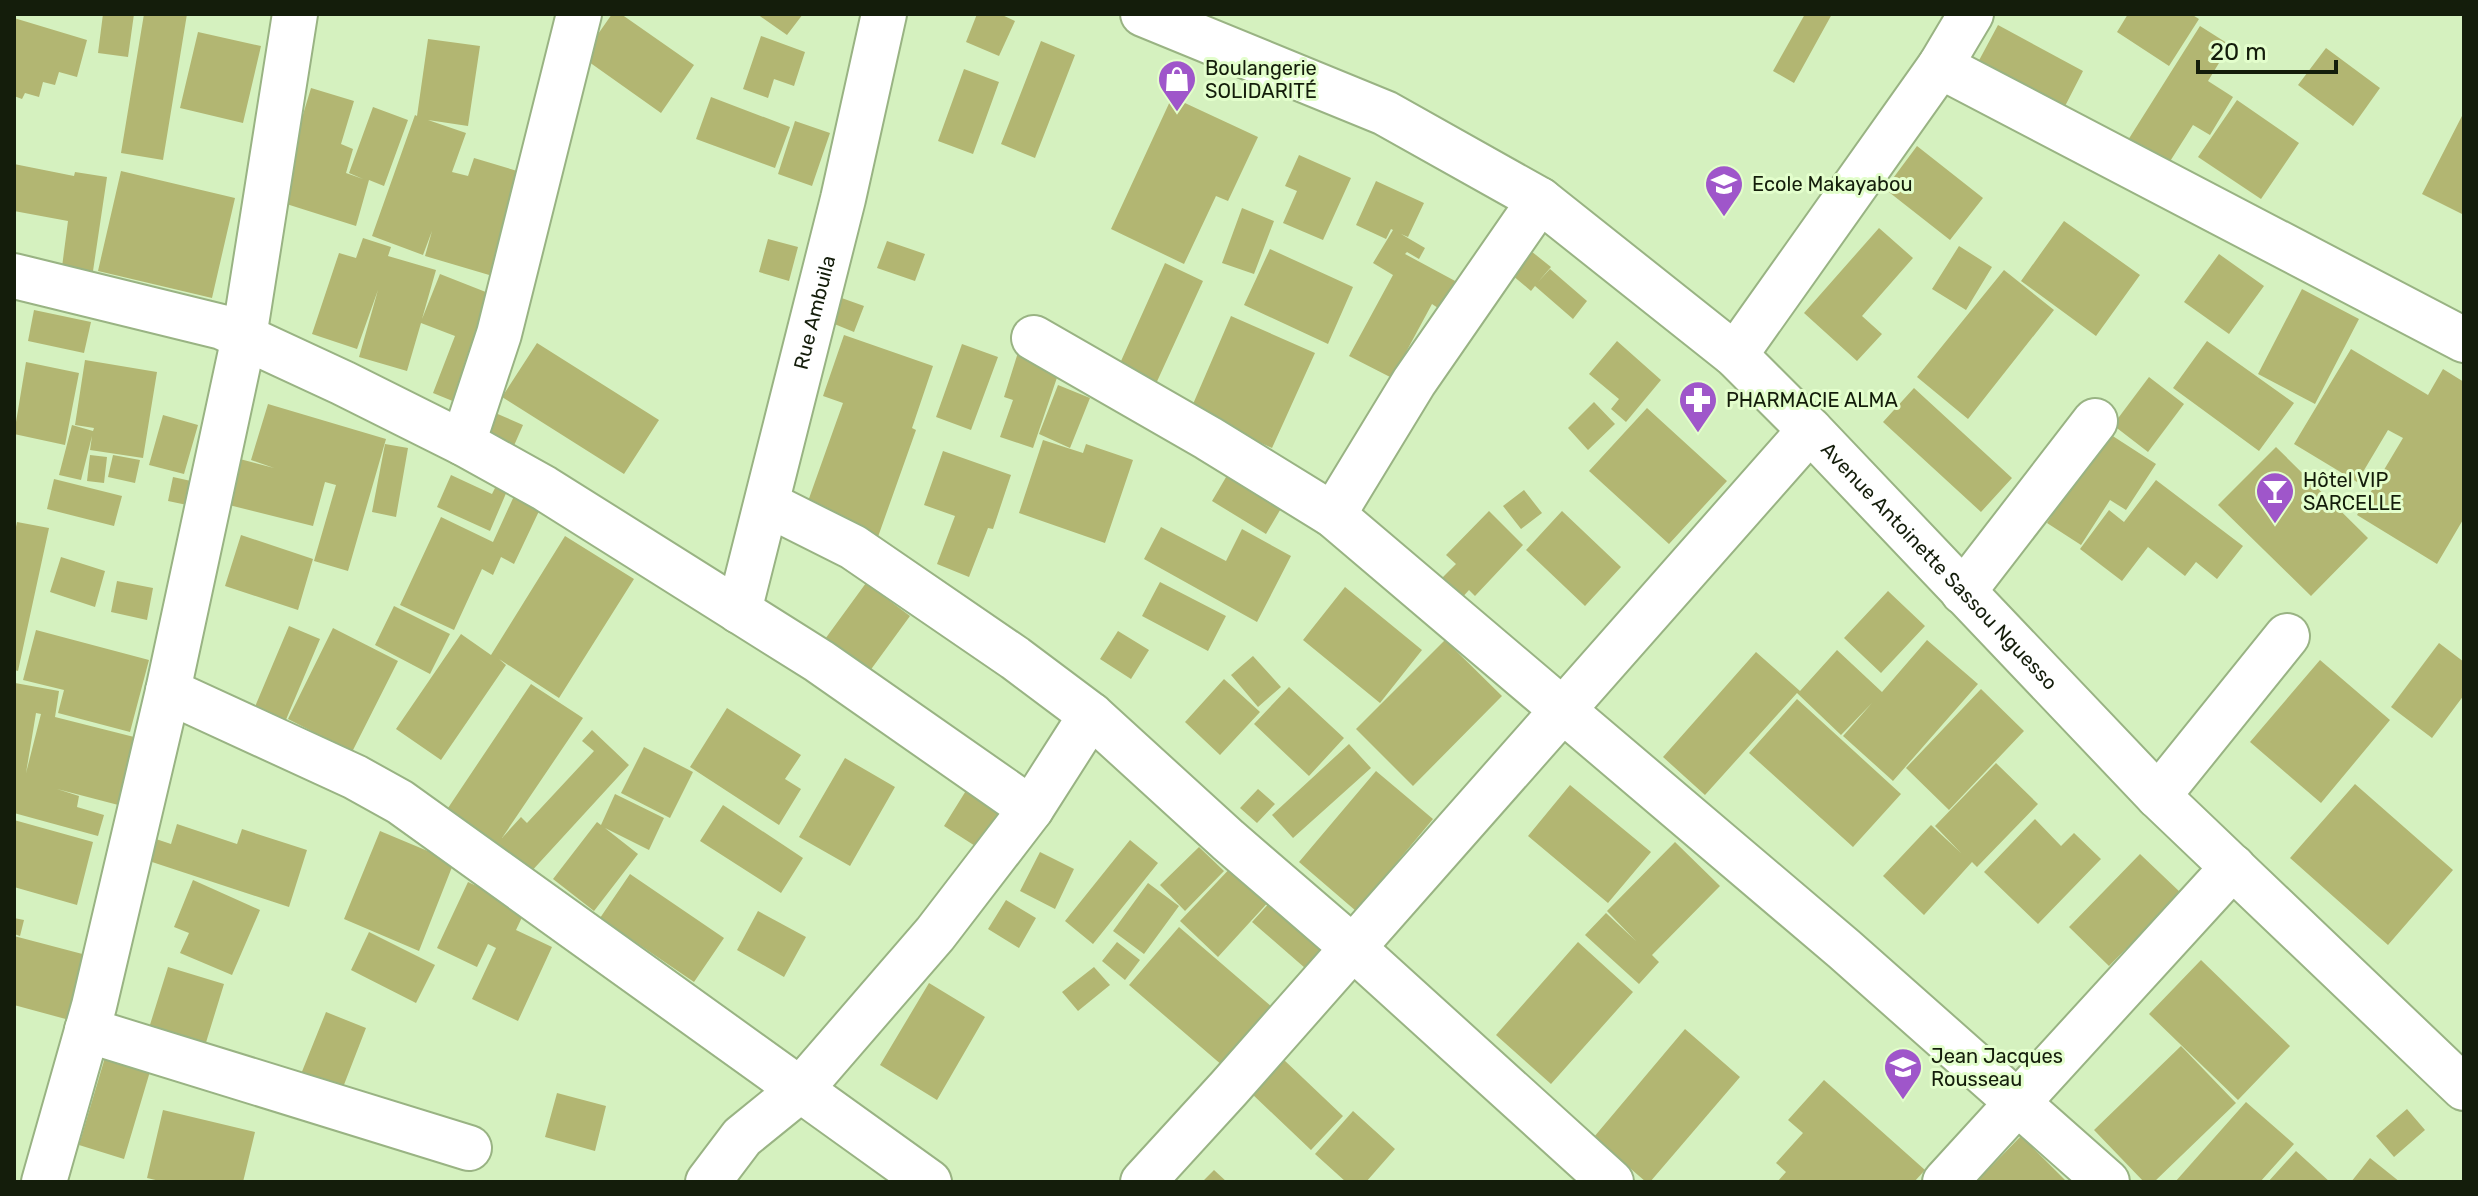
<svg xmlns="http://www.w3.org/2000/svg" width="2478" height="1196" font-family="Rubik,sans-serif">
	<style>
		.building { fill: #b2b672; fill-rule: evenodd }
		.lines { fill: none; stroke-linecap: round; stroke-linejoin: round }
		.street-casing { stroke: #99b383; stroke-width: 48 }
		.secondary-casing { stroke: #99b383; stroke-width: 48 }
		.street { stroke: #fff; stroke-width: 44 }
		.secondary { stroke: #fff; stroke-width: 44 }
		.labels { text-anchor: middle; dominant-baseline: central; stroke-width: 6; stroke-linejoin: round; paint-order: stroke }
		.poi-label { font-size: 20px; fill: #141d0b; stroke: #e3fecc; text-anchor: start }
		.street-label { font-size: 20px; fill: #141d0b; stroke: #e3fecc }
	</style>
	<rect width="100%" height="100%" fill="#d5f1bf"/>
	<!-- building -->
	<path class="building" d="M103 14H134L128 57 98 53Z
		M144 14H187L163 160 121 153Z
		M612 14H621L694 65 661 113 582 57Z
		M757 14H803L787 35Z
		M977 14H1000L1015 21 999 56 966 42Z
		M1805 14H1832L1794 83 1773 71Z
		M2128 14H2191L2199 19 2169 66 2117 32Z
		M14 18 87 40 77 77 59 72 55 85 43 82 39 97 25 93 22 99 14 96Z
		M1998 25 2083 71 2062 112 1976 66Z
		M2200 26 2230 45 2208 81 2233 97 2210 135 2193 125 2162 174 2123 148Z
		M198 32 261 46 243 123 180 108Z
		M761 36 805 52 794 86 774 79 768 98 743 89Z
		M428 39 480 46 468 126 428 120 466 133 452 172 468 176 474 158 527 174 496 277 425 256 432 231 423 255 372 236 415 115 417 116Z
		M1041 41 1075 55 1035 158 1001 144Z
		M2326 48 2380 88 2353 126 2298 85Z
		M964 69 999 82 973 154 938 141Z
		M311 88 354 101 341 144 353 149 346 173 363 179 349 173 373 107 408 120 384 186 369 180 356 226 277 201Z
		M711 97 790 127 775 168 696 139Z
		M1172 97 1258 137 1228 201 1216 196 1184 264 1111 229Z
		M2237 100 2299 143 2261 199 2198 157Z
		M2464 112V215L2422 194Z
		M795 121 830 133 812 186 778 174Z
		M1917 146 1983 198 1950 240 1885 189Z
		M1299 155 1351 178 1323 240 1283 223 1297 191 1285 186Z
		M14 164 74 176 75 172 107 177 93 271 62 267 68 221 14 211Z
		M121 171 235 198 212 298 98 271Z
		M1376 181 1424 203 1408 237 1401 234 1425 248 1419 259 1407 252 1405 254 1457 282 1441 310 1432 304 1392 378 1349 356 1393 275 1373 263 1393 230 1391 229 1386 239 1356 225Z
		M1242 208 1274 221 1254 274 1222 263Z
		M2064 221 2140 275 2096 336 2021 281Z
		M1879 228 1913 258 1862 316 1882 334 1857 361 1804 313Z
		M363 238 391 247 388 256 436 270 422 319 440 274 501 298 460 404 433 393 455 336 421 323 407 371 359 357 378 290 357 349 312 334 339 253 356 258Z
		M768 239 798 247 789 281 759 272Z
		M887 241 925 254 915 281 877 268Z
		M1959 246 1992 267 1966 310 1932 289Z
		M1270 249 1353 287 1328 344 1244 305Z
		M1531 251 1551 267 1538 282 1550 269 1587 301 1573 319 1535 286 1531 291 1512 275Z
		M2219 254 2264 286 2229 334 2184 302Z
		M1165 263 1203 281 1154 388 1117 370Z
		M2004 270 2054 310 1968 419 1917 377Z
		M2302 289 2359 319 2315 404 2258 374Z
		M836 296 864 306 854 332 827 321Z
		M34 310 91 322 84 353 28 341Z
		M1231 316 1315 353 1272 448 1190 411Z
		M844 335 933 366 912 428 916 430 874 548 801 521 843 403 823 396Z
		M1617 341 1661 380 1626 422 1611 409 1619 399 1589 374Z
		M2207 341 2294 403 2259 451 2173 388Z
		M537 343 659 420 624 474 502 397Z
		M962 344 998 357 971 430 936 417Z
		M1020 346 1063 360 1033 448 1000 437 1013 400 1004 397Z
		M2351 349 2428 395 2443 369 2464 382V518L2437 564 2357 515 2403 438 2388 430 2357 482 2294 444Z
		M85 360 157 372 143 458 90 450 92 436 81 480 59 475 72 425 93 431 94 428 75 425Z
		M26 362 79 373 65 445 14 434Z
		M2149 377 2184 404 2148 452 2113 425Z
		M1058 385 1090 398 1070 448 1039 434Z
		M1914 388 2012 478 1981 512 1883 422Z
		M1594 402 1615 424 1588 450 1568 428Z
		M268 404 386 439 348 571 314 561 336 485 325 482 313 526 225 504 236 458 274 468 251 460Z
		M1647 408 1727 481 1669 544 1589 471Z
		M493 412 523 425 509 457 480 444Z
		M163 415 198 425 184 474 149 465Z
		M2105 431 2156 464 2126 510 2110 500 2081 545 2047 523Z
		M1043 440 1083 453 1086 444 1133 460 1105 543 1019 513Z
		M385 444 408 448 396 517 372 512Z
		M2276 447 2368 538 2311 596 2218 505Z
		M943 451 1011 475 993 529 988 528 969 577 937 564 955 516 924 505Z
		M90 455 107 457 104 483 87 481Z
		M113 455 140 460 135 483 108 477Z
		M1232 467 1286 500 1266 534 1212 501Z
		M451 475 492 494 496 486 507 491 490 531 437 507Z
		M173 477 191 481 187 505 168 501Z
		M54 479 122 496 114 526 47 509Z
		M2156 480 2243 546 2217 579 2196 562 2185 576 2148 547 2122 581 2080 549 2109 510 2124 522Z
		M1524 490 1542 513 1521 529 1503 506Z
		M514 496 540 509 514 564 501 557 493 575 482 569 454 630 400 605 441 517 493 542Z
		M1489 511 1523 545 1475 596 1469 590 1459 601 1438 582 1456 564 1446 555Z
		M1562 511 1621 567 1585 606 1526 550Z
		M17 522 49 528 18 671 14 670V537Z
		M1161 527 1226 561 1242 529 1291 556 1257 622 1144 559Z
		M241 535 313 559 298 610 225 586Z
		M565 536 634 579 559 698 499 659 506 665 441 760 396 729 461 634 491 655Z
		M61 557 105 571 95 607 50 592Z
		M117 581 153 588 147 620 111 612Z
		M1160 582 1226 616 1208 651 1142 616Z
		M866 583 910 616 864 679 820 646Z
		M1345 587 1422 650 1380 703 1303 640Z
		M1888 591 1925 626 1881 673 1844 638Z
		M394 606 450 634 430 674 375 645Z
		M289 626 320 639 285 722 254 709Z
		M333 628 398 661 352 752 288 719Z
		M36 630 149 660 130 732 58 713 64 690 23 680Z
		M1118 631 1149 650 1131 679 1100 659Z
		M1445 640 1502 696 1413 786 1356 729Z
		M1927 640 1978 684 1893 781 1843 736 1872 703 1841 735 1797 693 1705 795 1663 757 1756 652 1800 691 1837 650 1882 692Z
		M2439 643 2464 662V695L2432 738 2391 707Z
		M1253 656 1281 687 1258 707 1231 675Z
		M2320 660 2390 720 2321 803 2250 742Z
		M1224 679 1260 712 1220 755 1185 722Z
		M15 683 59 691 55 717 142 739 126 807 57 789 79 796 77 807 104 815 98 836 14 813ZM36 713 41 714 26 773Z
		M531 684 583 718 502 838 521 817 527 823 594 751 582 741 592 730 629 765 529 874 498 844 493 851 442 817Z
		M1289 687 1344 738 1309 776 1254 724Z
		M1981 689 2024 731 1949 810 1906 768Z
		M1797 699 1901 794 1853 847 1749 753Z
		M727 708 801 755 785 779 801 789 779 825 690 767Z
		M1349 744 1371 768 1293 838 1272 815Z
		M644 747 693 772 670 818 621 793Z
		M845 758 895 787 850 866 799 837Z
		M1996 763 2038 804 1977 867 1972 862 1924 915 1883 876 1931 825 1961 853 1935 826Z
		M1376 771 1433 819 1356 911 1299 862Z
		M972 781 1012 807 983 851 944 826Z
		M2355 784 2453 870 2388 945 2290 858Z
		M1570 785 1651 852 1608 903 1528 836Z
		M1258 789 1275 804 1257 823 1240 808Z
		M615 794 664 818 649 850 605 828 638 854 594 911 553 879 597 822 601 825Z
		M723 805 803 858 781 893 700 841Z
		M2035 819 2061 846 2074 833 2101 859 2038 924 1984 872Z
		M14 820 93 842 77 905 14 887Z
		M177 824 237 844 242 829 307 850 289 907 149 861 156 839 171 844Z
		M380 831 454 862 419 951 344 919Z
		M1130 840 1158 863 1093 944 1065 921Z
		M1675 842 1720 886 1652 955 1659 962 1639 984 1585 935 1606 913 1636 941 1607 911Z
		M1199 847 1224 871 1185 911 1160 885Z
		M1040 852 1074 869 1055 909 1020 891Z
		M2140 854 2181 893 2109 966 2069 927Z
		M1236 862 1273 897 1218 957 1180 921Z
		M630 874 724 938 694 982 600 918Z
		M193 880 260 910 232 975 180 953 189 933 174 927Z
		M468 882 526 909 516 930 552 947 518 1021 472 999 496 948 488 944 477 967 437 948Z
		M1148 883 1179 906 1144 954 1113 931Z
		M1006 900 1036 918 1019 948 988 929Z
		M1272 900 1325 946 1305 968 1252 922Z
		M758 911 806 937 784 977 737 950Z
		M14 918 24 920 20 936 14 934Z
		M1179 927 1280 1014 1230 1072 1129 985Z
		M369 932 435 965 416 1003 351 970Z
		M14 936 90 956 73 1021 14 1005Z
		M1117 942 1140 960 1125 980 1102 961Z
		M1578 942 1633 992 1551 1084 1496 1035Z
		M2201 960 2290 1046 2238 1100 2149 1014Z
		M168 967 224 984 200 1062 144 1044Z
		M1094 967 1110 985 1078 1011 1062 992Z
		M929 983 985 1017 937 1100 880 1065Z
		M326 1012 366 1028 340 1095 299 1079Z
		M1685 1029 1740 1077 1650 1182H1646L1594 1137Z
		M109 1044 154 1058 124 1159 79 1145Z
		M2181 1046 2236 1103 2154 1182H2144L2094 1130Z
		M1283 1059 1343 1116 1311 1150 1251 1093Z
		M1824 1080 1925 1170 1914 1182H1777L1786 1172 1776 1163 1803 1133 1788 1120Z
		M557 1093 606 1106 595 1151 545 1137Z
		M2246 1102 2294 1144 2260 1182H2175Z
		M2407 1109 2425 1130 2394 1157 2376 1136Z
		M163 1110 255 1132 243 1182H164L147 1178Z
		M1353 1111 1395 1149 1366 1182H1346L1315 1154Z
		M2021 1136 2067 1182H1976Z
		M2296 1151 2330 1182H2268Z
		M2370 1158 2400 1182H2351Z
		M1214 1170 1227 1182H1202Z"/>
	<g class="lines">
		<defs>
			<g id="street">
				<path d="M1940 66 2464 340"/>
				<path d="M14 276 222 327 343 383 463 443 544 488 819 661 1031 809"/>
				<path d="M1034 338 1208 438 1333 515 1844 949 2107 1182"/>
				<path d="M1735 355 1940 66 1971 14"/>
				<path d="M463 443 499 334 579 14"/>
				<path d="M767 504 853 547 1015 658 1091 715 1228 840 1352 947 1611 1182"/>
				<path d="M1333 515 1414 382 1540 200"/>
				<path d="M1963 592 2095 421"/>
				<path id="s1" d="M739 611 843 199 884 14"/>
				<path d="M168 691 355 777 400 802 929 1182"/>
				<path d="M2158 796 2287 636"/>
				<path d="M87 1030 469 1148"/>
				<path d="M44 1182 94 1006 168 691 244 337 295 14"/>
				<path d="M708 1182 742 1137 800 1090 935 934 1031 809 1091 715"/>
				<path d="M1143 1182 1229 1088 1810 430"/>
				<path d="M1945 1182 2233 867"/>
			</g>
			<g id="secondary">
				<path id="s2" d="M1143 14 1385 113 1540 200 1735 355 1810 430 2158 796 2464 1088"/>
			</g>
		</defs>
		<!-- street casing -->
		<use href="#street" class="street-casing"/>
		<!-- secondary casing -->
		<use href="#secondary" class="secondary-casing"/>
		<!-- street -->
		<use href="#street" class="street"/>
		<!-- secondary -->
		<use href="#secondary" class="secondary"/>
	</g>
	<!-- icons -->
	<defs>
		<symbol id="shop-pin" viewBox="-11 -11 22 30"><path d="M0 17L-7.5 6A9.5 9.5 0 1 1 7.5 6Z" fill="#9f56ca" stroke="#e3fecc"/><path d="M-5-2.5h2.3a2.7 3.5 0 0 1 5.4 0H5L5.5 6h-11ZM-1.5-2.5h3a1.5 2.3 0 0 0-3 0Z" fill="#fff"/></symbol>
		<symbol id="school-pin" viewBox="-11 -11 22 30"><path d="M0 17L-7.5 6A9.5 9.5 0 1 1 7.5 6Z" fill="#9f56ca" stroke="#e3fecc"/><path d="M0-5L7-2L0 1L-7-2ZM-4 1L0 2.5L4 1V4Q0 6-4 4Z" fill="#fff"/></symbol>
		<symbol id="pharmacy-pin" viewBox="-11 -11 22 30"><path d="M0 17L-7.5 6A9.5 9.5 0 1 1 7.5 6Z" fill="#9f56ca" stroke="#e3fecc"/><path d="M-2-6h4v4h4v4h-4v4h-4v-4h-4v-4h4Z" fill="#fff"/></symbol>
		<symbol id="bar-pin" viewBox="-11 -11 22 30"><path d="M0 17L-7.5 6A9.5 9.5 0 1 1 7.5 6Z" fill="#9f56ca" stroke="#e3fecc"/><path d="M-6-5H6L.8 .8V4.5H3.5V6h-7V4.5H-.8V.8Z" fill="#fff"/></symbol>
	</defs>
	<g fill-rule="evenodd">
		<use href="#shop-pin" x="1155" y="57" width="44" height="60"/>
		<use href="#school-pin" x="1702" y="162" width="44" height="60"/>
		<use href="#pharmacy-pin" x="1676" y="378" width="44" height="60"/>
		<use href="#bar-pin" x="2253" y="469" width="44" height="60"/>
		<use href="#school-pin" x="1881" y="1045" width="44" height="60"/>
	</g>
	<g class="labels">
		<!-- poi labels -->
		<g class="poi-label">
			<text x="1205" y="68">Boulangerie<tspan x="1205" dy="23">SOLIDARITÉ</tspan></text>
			<text x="1752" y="184">Ecole Makayabou</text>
			<text x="1726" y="400">PHARMACIE ALMA</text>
			<text x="2303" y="480">Hôtel VIP<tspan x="2303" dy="23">SARCELLE</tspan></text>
			<text x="1931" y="1056">Jean Jacques<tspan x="1931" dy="23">Rousseau</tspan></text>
		</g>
		<!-- street labels -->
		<g class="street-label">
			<text stroke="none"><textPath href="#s1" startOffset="308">Rue Ambuila</textPath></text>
			<text stroke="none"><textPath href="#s2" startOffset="982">Avenue Antoinette Sassou Nguesso</textPath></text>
		</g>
	</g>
	<!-- border -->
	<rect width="2478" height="1196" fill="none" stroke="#141d0b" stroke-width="32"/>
	<!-- scale -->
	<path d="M2198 60v12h138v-12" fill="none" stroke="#141d0b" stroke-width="4"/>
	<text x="2210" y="60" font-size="24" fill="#141d0b" stroke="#e3fecc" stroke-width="6" paint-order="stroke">20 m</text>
</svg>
